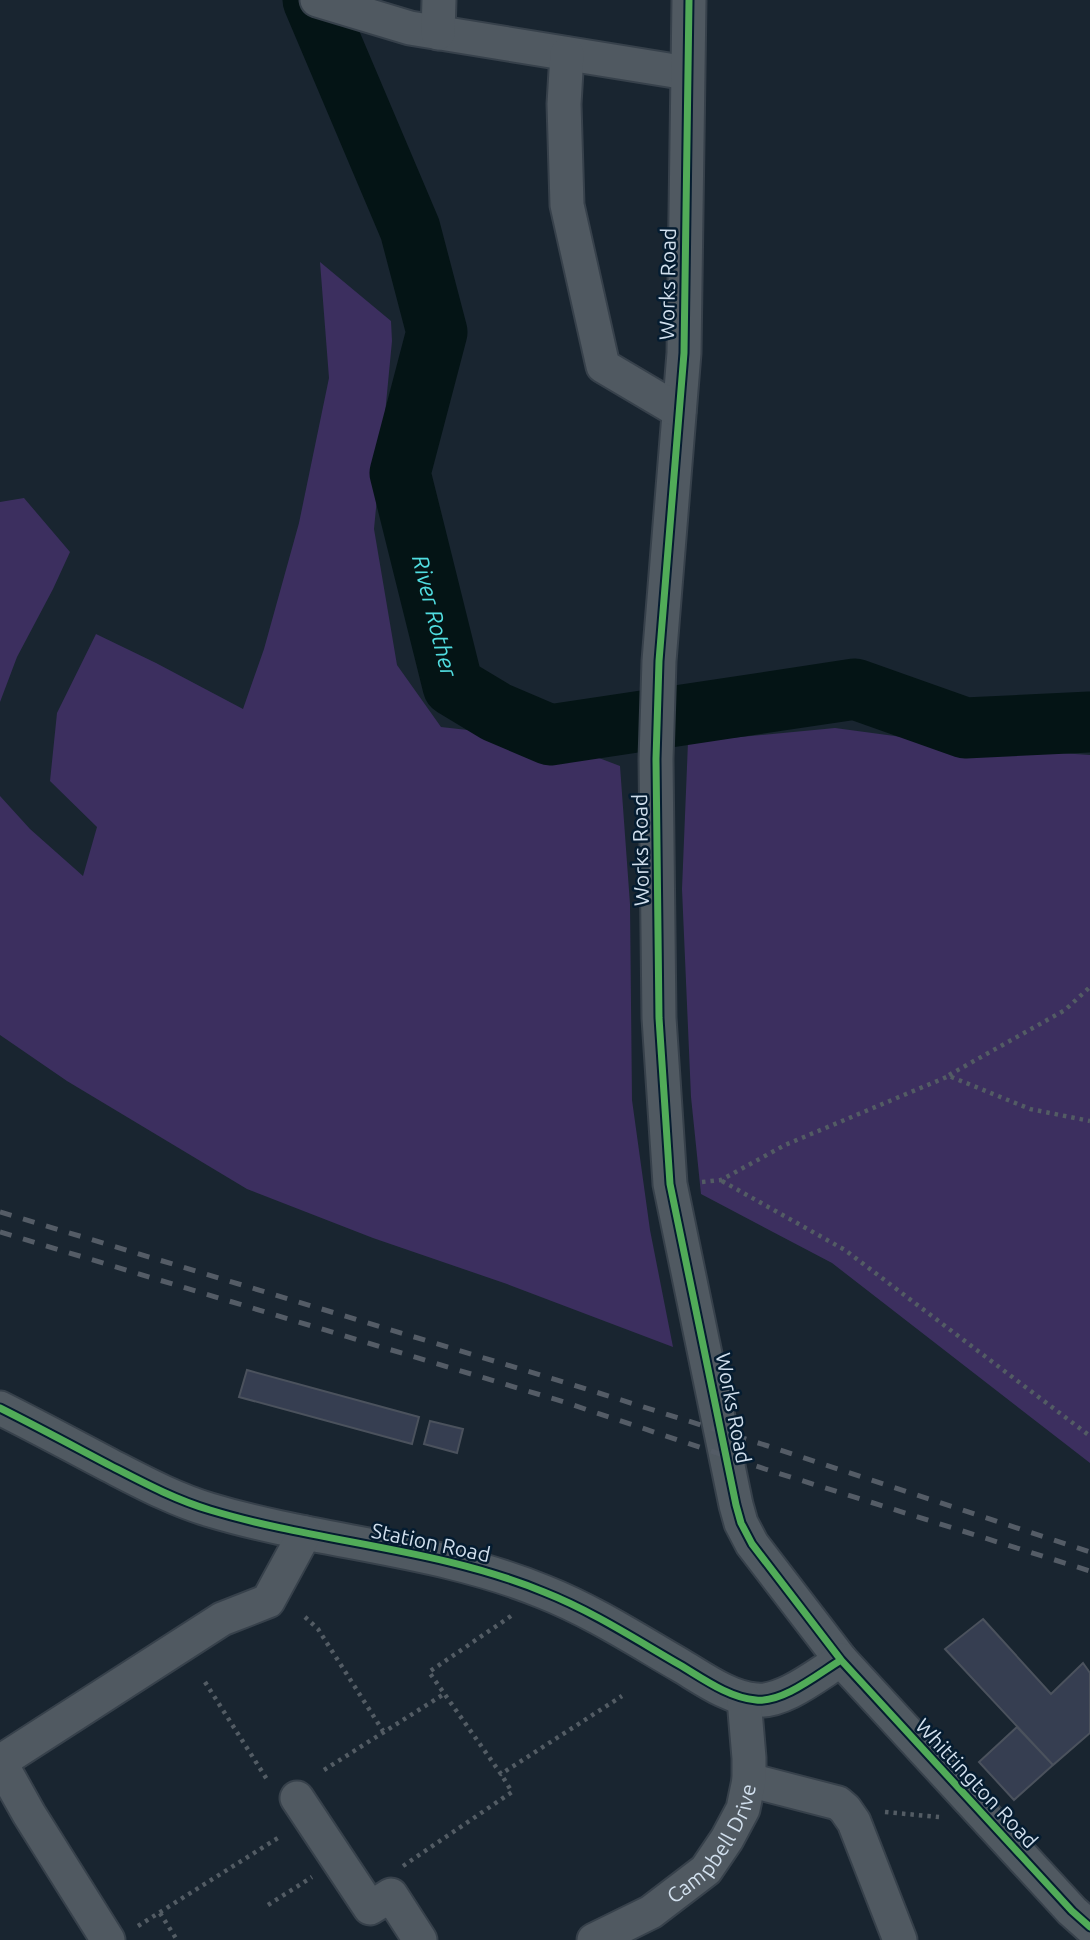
<svg xmlns="http://www.w3.org/2000/svg" width="1090" height="1940" font-family="Ubuntu,sans-serif">
	<style>
		.green { fill: #3c2f5f }
		.lines { fill: none; stroke-linecap: round; stroke-linejoin: round }
		.river { stroke: #041415; stroke-width: 61 }
		.building { fill: #363e51; stroke: #4b525d; stroke-width: 2 }
		.minor-casing { stroke: #37414b; stroke-width: 37 }
		.path { stroke: #535c64; stroke-width: 4.5; stroke-dasharray: 3.5 5; stroke-linecap: butt }
		.minor { stroke: #505961; stroke-width: 33 }
		.rail { stroke: #545c66; stroke-width: 5; stroke-dasharray: 12 12; stroke-linecap: butt }
		.cycleway-casing { stroke: #051c30; stroke-width: 11 }
		.cycleway { stroke: #51ab58; stroke-width: 7 }
		.labels { text-anchor: middle; dominant-baseline: central; stroke-width: 5; stroke-linejoin: round; paint-order: stroke }
		.street-label { font-size: 21px; fill: #d1dfed; stroke: #051c30 }
		.water-label { font-size: 23px; font-style: italic; fill: #51dde0; stroke: #051c30 }
	</style>
	<rect width="100%" height="100%" fill="#192530"/>
	<!-- green -->
	<path class="green" d="M320 262 391 321 392 341 374 529 397 665 441 727 549 739 620 766 630 904 632 1100 650 1230 673 1347 507 1284 373 1238 247 1189 67 1081 0 1035V796L30 829 83 876 97 827 50 781 57 713 96 634 156 663 243 709 264 649 299 523 329 378Z
		M24 498 70 552 53 589 17 657 0 702V502Z
		M835 728 984 748 1090 755V1463L832 1263 701 1194 691 1097 682 889 688 742Z"/>
	<g class="lines">
		<!-- river -->
		<path class="river" id="s1" d="M313 0 410 229 437 332 400 473 453 686 496 712 550 735 855 689 965 728 1090 722"/>
	</g>
	<!-- building -->
	<path class="building" d="M247 1370 419 1417 412 1444 239 1397Z
		M430 1421 463 1429 457 1453 424 1444Z
		M983 1619 1051 1694 1083 1663 1090 1673V1733L1053 1765 945 1649Z
		M1017 1727 1053 1765 1014 1800 979 1762Z"/>
	<g class="lines">
		<defs>
			<g id="minor">
				<path d="M317 0 410 28 687 73"/>
				<path d="M689 0 684 353 659 661 656 759 659 1018 670 1184 736 1505 741 1523 752 1544 841 1660 1072 1911 1090 1927"/>
				<path d="M438 33 439 0"/>
				<path d="M567 54 564 104 567 205 603 366 679 411"/>
				<path d="M0 1408C38 1427 75 1447 113 1467 144 1483 176 1500 210 1510 319 1543 438 1548 544 1592 592 1611 635 1639 680 1665 702 1678 729 1698 756 1700 783 1703 818 1674 841 1660"/>
				<path d="M749 1780 838 1803 845 1809 854 1822 900 1940"/>
				<path d="M297 1798 370 1908 391 1895 420 1940"/>
				<path d="M108 1940 29 1814 0 1762 222 1619 268 1601 305 1533"/>
				<path id="s2" d="M594 1940 651 1912 706 1870 727 1839 743 1809 749 1780V1758L744 1699"/>
			</g>
		</defs>
		<!-- minor casing -->
		<use href="#minor" class="minor-casing"/>
		<!-- path -->
		<path class="path" d="M949 1075 1065 1010 1090 987
			M722 1181 845 1250 1090 1436
			M702 1182 721 1180 785 1145 949 1076 1030 1109 1090 1121
			M511 1616 429 1672 501 1774 622 1696
			M305 1617 318 1629 383 1731
			M205 1682 268 1781
			M324 1770 444 1694
			M885 1812 939 1817
			M403 1866 512 1792 501 1774
			M268 1905 312 1877
			M160 1913 177 1940
			M138 1926 281 1836"/>
		<!-- minor -->
		<use href="#minor" class="minor"/>
		<!-- rail -->
		<path class="rail" d="M0 1212 567 1383 768 1446 1090 1552
			M0 1232 564 1402 765 1469 1090 1571"/>
		<defs>
			<path id="cycleway" d="M689 0 684 353 659 661 656 759 659 1018 670 1184 736 1505 741 1523 752 1544 841 1660 1072 1911 1090 1927
				M0 1408C38 1427 75 1447 113 1467 144 1483 176 1500 210 1510 319 1543 438 1548 544 1592 592 1611 635 1639 680 1665 702 1678 729 1698 756 1700 783 1703 818 1674 841 1660"/>
		</defs>
		<!-- cycleway casing -->
		<use href="#cycleway" class="cycleway-casing"/>
		<!-- cycleway -->
		<use href="#cycleway" class="cycleway"/>
	</g>
	<g class="labels">
		<!-- street labels -->
		<g class="street-label">
			<text transform="translate(667 284) rotate(-89)">Works Road</text>
			<text transform="translate(640 850) rotate(-91)">Works Road</text>
			<text transform="translate(734 1408) rotate(79)">Works Road</text>
			<text transform="translate(431 1542) rotate(12)">Station Road</text>
			<text transform="translate(977 1783) rotate(47)">Whittington Road</text>
			<text stroke="none"><textPath href="#s2" startOffset="158">Campbell Drive</textPath></text>
		</g>
		<!-- water labels -->
		<g class="water-label">
			<text stroke="none"><textPath href="#s1" startOffset="648">River Rother</textPath></text>
		</g>
	</g>
</svg>
